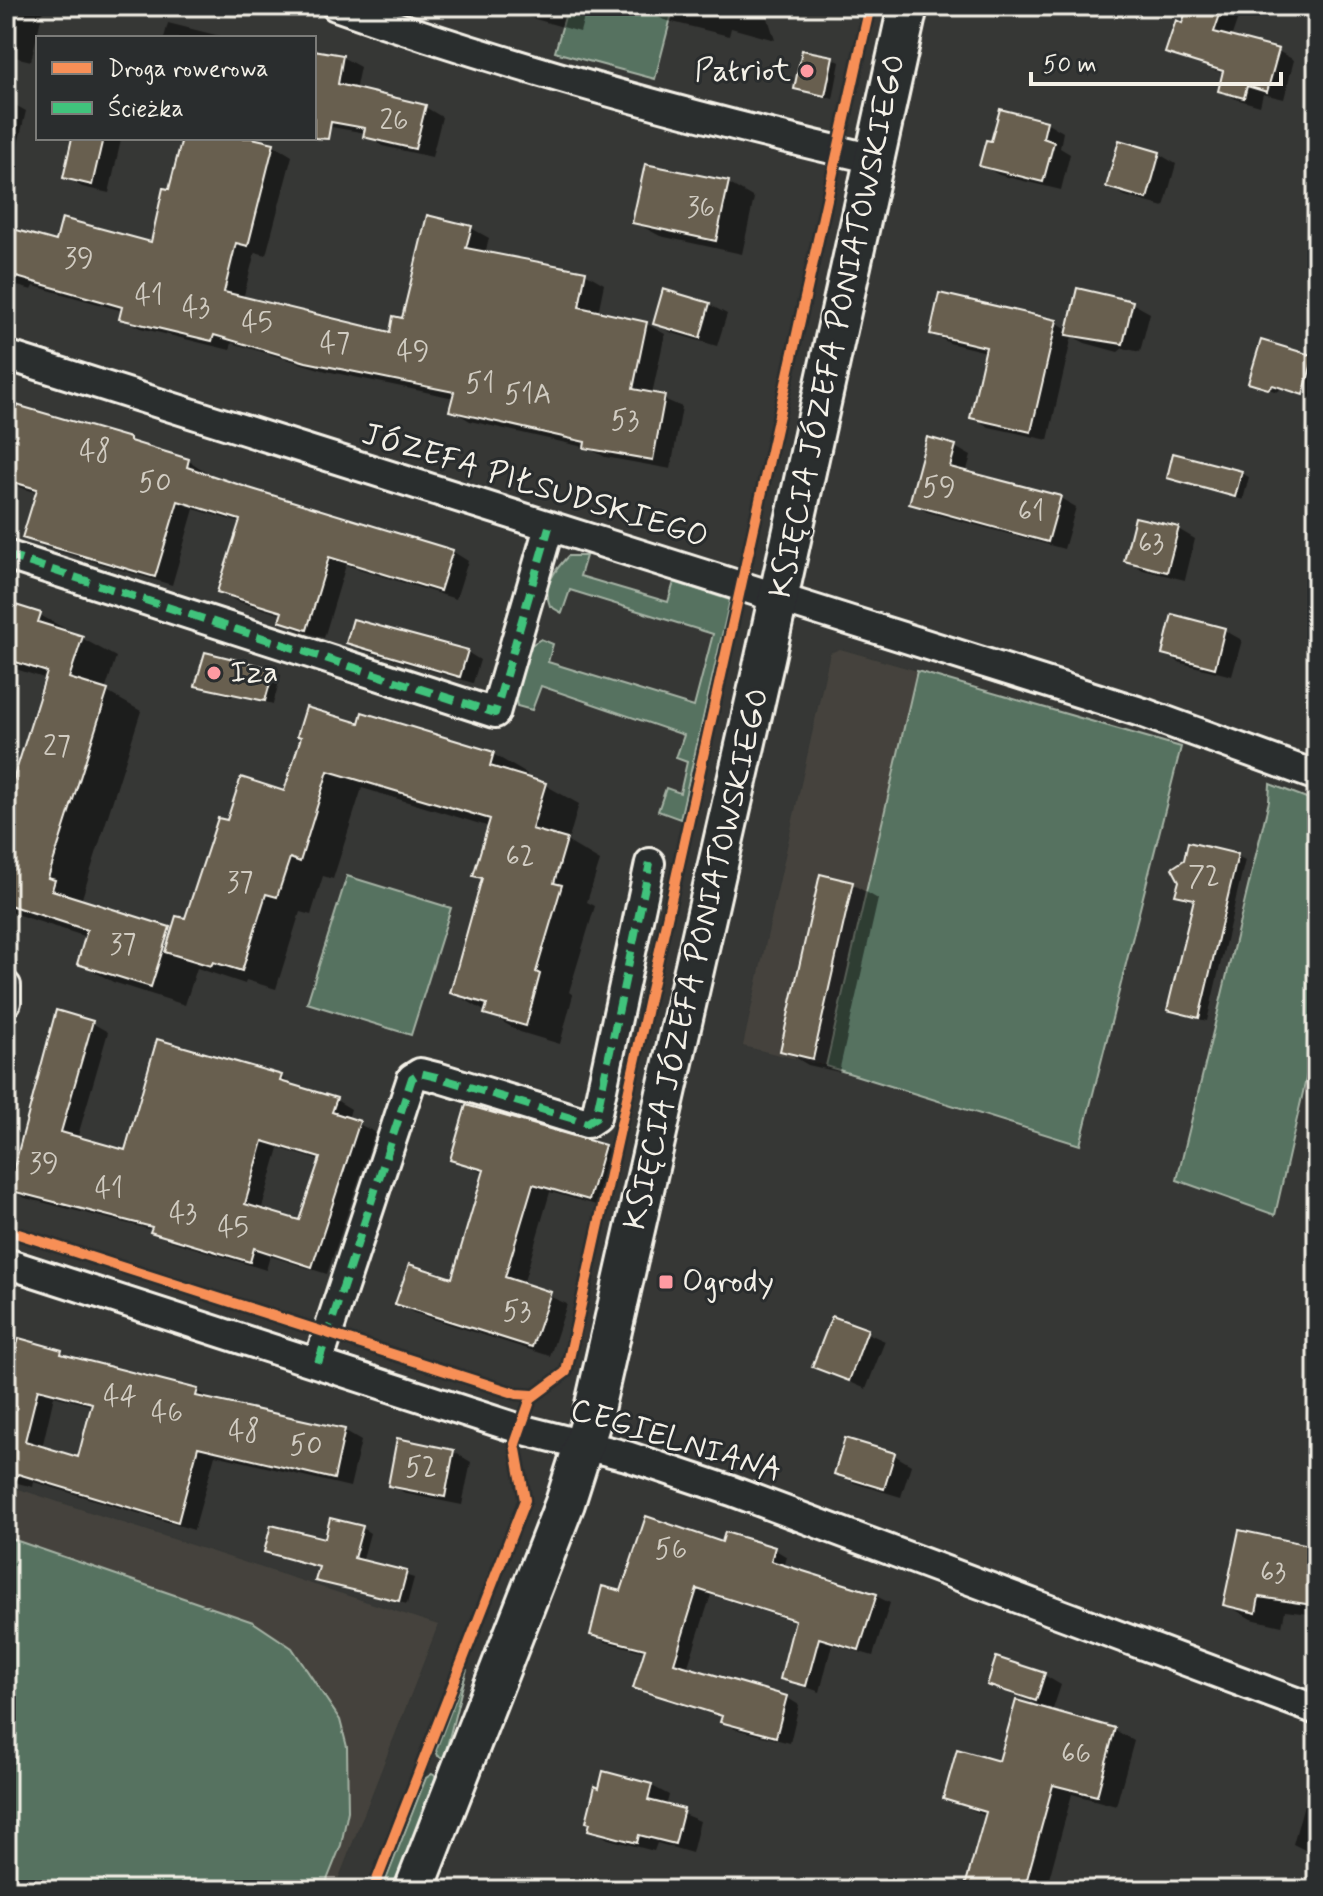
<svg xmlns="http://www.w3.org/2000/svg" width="1323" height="1896" font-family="Mynerve,sans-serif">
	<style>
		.built { fill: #45433d }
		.green { fill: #567261; stroke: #a5b2a4; stroke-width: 2 }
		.shadow { fill: #0007; fill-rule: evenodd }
		.building { fill: #675e4f; stroke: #f4f1e8; stroke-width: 2; fill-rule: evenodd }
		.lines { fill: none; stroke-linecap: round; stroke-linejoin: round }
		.street-casing { stroke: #f4f1e8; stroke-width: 34 }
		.secondary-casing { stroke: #f4f1e8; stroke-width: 44 }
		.street { stroke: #2a2d2e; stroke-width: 28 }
		.secondary { stroke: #2a2d2e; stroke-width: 38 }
		.quiet { stroke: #40c37c; stroke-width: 8; stroke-dasharray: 16 8; stroke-linecap: butt }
		.cycleway-casing { stroke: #2a2d2e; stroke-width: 15 }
		.cycleway { stroke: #f78f57; stroke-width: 10 }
		.poi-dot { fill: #ff9aa2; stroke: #2a2d2e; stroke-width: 3 }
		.labels { text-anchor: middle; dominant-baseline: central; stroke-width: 6; stroke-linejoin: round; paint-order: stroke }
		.number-label { font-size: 28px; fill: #d1ccc2 }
		.poi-label { font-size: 32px; fill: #f4f1e8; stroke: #2a2d2e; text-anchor: start }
		.street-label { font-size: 32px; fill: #f4f1e8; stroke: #2a2d2e }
	</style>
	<rect width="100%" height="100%" fill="#363735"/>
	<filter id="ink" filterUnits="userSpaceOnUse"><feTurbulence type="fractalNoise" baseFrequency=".0125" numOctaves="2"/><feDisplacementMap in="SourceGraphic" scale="16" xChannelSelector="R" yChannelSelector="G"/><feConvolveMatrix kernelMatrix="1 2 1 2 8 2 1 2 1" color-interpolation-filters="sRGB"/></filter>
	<g filter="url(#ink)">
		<!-- built -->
		<path class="built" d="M840 649 917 671 826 1066 743 1046 830 653Z
			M6 1485 438 1625 334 1890H6Z"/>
		<!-- green -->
		<path class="green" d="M568 6H674L655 79 555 52Z
			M568 556H586L580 576 668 602 674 582 730 600 680 819 658 811 666 788 680 793 687 762 676 758 684 735 541 686 532 710 517 706 514 689 528 647 541 639 553 644 548 662 694 707 713 634 570 590 562 613 550 606C542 586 555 570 568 556Z
			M917 671 1181 747 1080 1145 826 1066Z
			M1270 784 1317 802V1031L1275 1215 1177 1180 1269 801Z
			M347 876 451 908 411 1035 307 1003Z
			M6 1537 253 1622 292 1648 340 1720 347 1747 348 1811 341 1845 323 1890H6Z
			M467 1669 444 1758 438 1756 436 1750Z
			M432 1774 437 1777 393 1890H382L426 1778Z"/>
		<!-- shadow -->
		<path class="shadow" d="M6 6H44L31 61 6 55Z
			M490 6H587L580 32Z
			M650 6H771L768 18 775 40 731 28 729 36 664 20 648 11Z
			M1097 6H1126L1124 14Z
			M1190 6H1242L1231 38 1278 51 1294 60 1284 99 1263 94 1260 106 1236 99 1220 90 1224 74 1168 52Z
			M168 23 220 36 224 38H164Z
			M314 52 342 57 360 67 355 91 425 107 442 117 432 157 382 146 366 133 314 124Z
			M832 58 840 62 833 99 796 88Z
			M6 100 26 111 15 157 6 155Z
			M1046 122 1063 132 1060 148 1070 154 1061 190 999 175 981 165Z
			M74 138 121 140 109 193 82 187 65 177Z
			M184 138H243L274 145 292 156 266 255 255 252 243 299 391 334 471 228 489 238 485 254 585 273 604 284 598 313 647 324 665 334 652 394 682 407 671 469 605 457 588 448 470 421 452 410 454 398 326 371 232 343 230 350 140 328 121 318 123 311 34 286 32 290 6 283V230L57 244 153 245Z
			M1159 154 1176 164 1164 207 1125 196 1108 187Z
			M728 183 754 198 742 254 660 236 634 222Z
			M664 292 710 305 727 314 717 346 672 333 655 323Z
			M1132 303 1150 313 1140 352 1123 348 1118 352 1085 343 1072 336 1048 440 989 427 972 417 987 352 949 343 932 333 1056 322 1069 330Z
			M1262 342 1317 357V400L1282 388 1277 392 1250 382Z
			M6 405 130 440 189 461 205 471 204 474 452 551 468 561 456 599 346 565 324 638 298 630 281 621 283 615 236 601 220 592 241 523 194 509 172 585 41 546 25 537 38 493 6 483Z
			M955 447 971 456 966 473 1060 498 1076 507 1064 549 927 512 911 503Z
			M1241 473 1249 477 1243 500 1169 477Z
			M1178 529 1195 539 1185 580 1143 570 1126 560Z
			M6 604 40 615 116 657 105 691 141 711 82 898 87 904 173 932 186 921 229 823 285 794 360 725 493 754 527 774 525 779 545 785 579 804 568 842 600 861 587 902 595 906 569 992 573 995 560 1044 520 1032 452 992 484 879 476 875 490 827 362 788 333 879 323 876 311 915 300 912 276 989 246 980 245 984 197 968 185 1005 113 982 79 963 87 937 6 911V810L47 679 6 666Z
			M354 621 467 652 480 660 473 683 361 650 348 642Z
			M1224 630 1242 640 1232 676 1181 663 1164 653Z
			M273 671 281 675 273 704 233 693 232 697 197 685Z
			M1237 856 1245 860 1207 1021 1178 1014 1170 1009 1195 901 1178 894Z
			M852 884 878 899 839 1072 808 1065 783 1050Z
			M92 1023 108 1032 77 1139 127 1152 281 1077 296 1088 336 1100 351 1109 348 1119 375 1132 327 1274 270 1256 266 1270 168 1240 153 1230 25 1198 10 1189ZM279 1148 321 1161 301 1223 261 1211Z
			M604 1147 621 1157 607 1208 550 1192 523 1285 567 1304 550 1356 414 1313 397 1303 453 1281 486 1174 452 1159Z
			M833 1318 885 1341 866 1389 815 1367Z
			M6 1335 61 1352 75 1360 197 1391 213 1400 344 1431 361 1441 350 1487 215 1455 194 1530 34 1482 33 1487 6 1480ZM54 1396 93 1406 79 1460 42 1448Z
			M454 1452 471 1462 462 1505 407 1494 390 1485Z
			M894 1455 911 1465 901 1497 854 1483 837 1473Z
			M362 1528 370 1533 362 1562 414 1578 407 1604 326 1584 318 1580 320 1568 267 1551 327 1541Z
			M723 1544 774 1549 787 1557 784 1567 876 1596 890 1603 873 1656 832 1644 820 1692 782 1678 796 1622 711 1595 687 1669 786 1697 799 1705 790 1743 735 1729 722 1721 723 1718 648 1694 635 1687 646 1652 605 1642 592 1634 622 1594Z
			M1308 1547 1317 1552V1615L1285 1611 1282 1626 1251 1619 1225 1604Z
			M1044 1675 1061 1685 1052 1712 1115 1730 1134 1741 1116 1806 1072 1794 1046 1890H966L986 1816 945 1798 1001 1763 1033 1706 1034 1703 989 1684Z
			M605 1773 652 1786 669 1795 666 1807 700 1821 692 1853 657 1843 654 1851 608 1839 591 1829Z
			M1306 1797 1317 1800V1856L1293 1844Z
			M914 1884 938 1890H913Z"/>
		<!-- building -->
		<path class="building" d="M1188 6H1223L1214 32 1279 49 1267 92 1247 86 1244 98 1218 91 1223 71 1165 53 1176 20 1182 23Z
			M314 50 343 55 338 84 426 105 415 149 363 137 365 128 331 122 328 139 314 138Z
			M802 50 833 56 825 96 794 89Z
			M1000 109 1047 121 1043 138 1054 142 1043 182 979 166 986 140 991 141Z
			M72 138H103L92 185 63 178Z
			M182 138H252L274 143 248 246 236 243 224 292 390 332 393 316 402 318 427 215 472 226 466 248 586 271 579 307 647 322 633 389 665 395 653 460 584 448 585 442 449 411 454 392 306 362 214 335 212 341 119 319 122 307 6 274V227L56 241 62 218 151 242 163 188 169 189Z
			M1119 140 1160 152 1147 199 1106 187Z
			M645 164 729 181 716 241 632 223Z
			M1077 288 1133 301 1123 344 1066 335Z
			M663 289 710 303 700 338 653 324Z
			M939 293 1057 320 1031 432 970 418 986 347 930 334Z
			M1261 340 1314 356 1303 395 1273 385 1268 389 1248 383Z
			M6 402 130 438V441L189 459 187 467 249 488 453 550 440 591 329 557 307 630 279 621 282 612 217 592 240 520 178 501 155 577 22 538 37 489 6 480Z
			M927 437 956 445 950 467 1061 496 1048 542 909 504Z
			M1173 453 1242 471 1235 497 1167 478Z
			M1135 517 1179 527 1167 572 1124 561Z
			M6 602 41 613 38 622 83 636 69 678 108 690 48 878 55 880 52 890 170 927 151 987 77 964 87 930 6 904V803L47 672 6 659Z
			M1172 614 1225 628 1215 668 1162 654Z
			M353 619 468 650 460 677 346 643Z
			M205 652 274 669 265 701 195 686Z
			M306 707 359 723 362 712 494 752 490 766 546 783 532 829 567 839 554 883 562 885 536 972 540 974 526 1026 484 1014 487 1004 450 993 482 878 473 876 490 819 328 771 300 862 290 858 277 897 266 894 242 971 213 962 211 966 165 952 176 916 185 918 218 818 227 820 241 777 284 791 301 737 297 736Z
			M1188 842 1238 854 1199 1018 1167 1010 1194 899 1175 895 1179 881 1172 868 1184 860Z
			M820 874 853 882 813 1059 780 1051Z
			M56 1010 93 1021 61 1132 125 1150 157 1039 282 1075 280 1081 337 1098 332 1112 360 1121 312 1267 254 1248 250 1262 150 1232 152 1227 8 1190ZM263 1141 320 1158 299 1220 245 1204Z
			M466 1105 605 1145 589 1200 533 1184 505 1277 551 1292 532 1347 395 1304 409 1264 452 1278 484 1170 450 1160Z
			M832 1316 868 1329 849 1381 812 1367Z
			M19 1338 62 1350 61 1354 198 1389 196 1396 345 1429 334 1479 198 1447 178 1522 18 1474 16 1479 6 1478V1387ZM38 1389 92 1403 78 1457 25 1441Z
			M397 1438 454 1450 445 1497 388 1486Z
			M845 1438 895 1453 884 1489 834 1474Z
			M646 1516 722 1542 725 1532 775 1547 771 1561 877 1594 859 1650 819 1638 806 1686 780 1679 795 1620 697 1589 674 1663 787 1696 776 1737 720 1722 722 1716 633 1688 645 1649 590 1635 602 1586 621 1591Z
			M330 1518 363 1526 354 1558 407 1571 399 1601 315 1581 319 1567 264 1552 271 1525 325 1538Z
			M1239 1530 1309 1545 1306 1556 1317 1559 1313 1605 1259 1597 1256 1613 1223 1605Z
			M996 1657 1045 1673 1036 1701 987 1685Z
			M1016 1700 1115 1728 1097 1796 1053 1785 1024 1890H964L986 1812 943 1799 957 1749 999 1761Z
			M603 1771 652 1784 648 1800 684 1809 675 1844 639 1835 637 1843 588 1830 590 1823 586 1822 595 1786 599 1788Z"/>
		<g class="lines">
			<defs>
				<path id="street" d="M336 6C513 68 692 117 874 159
					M6 355 1144 713 1317 776
					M6 555 495 713 549 527
					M6 986V1002
					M6 1263 520 1429 627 1456 732 1491 1317 1710
					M318 1363 412 1078 420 1073 440 1078 587 1123 596 1117 650 863"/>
				<path id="secondary" d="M414 1890 565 1503 592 1418 765 658 908 6"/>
			</defs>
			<!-- street casing -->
			<use href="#street" class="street-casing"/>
			<!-- secondary casing -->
			<use href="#secondary" class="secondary-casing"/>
			<!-- street -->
			<use href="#street" class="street"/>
			<!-- secondary -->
			<use href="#secondary" class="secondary"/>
			<!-- quiet -->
			<path class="quiet" d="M6 555 495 713 549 527
				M6 986V1002
				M318 1363 412 1078 420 1073 440 1078 587 1123 596 1117 650 863"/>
			<defs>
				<path id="cycleway" d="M6 1230 517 1394 533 1395
					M373 1890 525 1500 515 1444 531 1398 566 1372 870 6"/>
			</defs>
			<!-- cycleway casing -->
			<use href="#cycleway" class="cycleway-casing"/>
			<!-- cycleway -->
			<use href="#cycleway" class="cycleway"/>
		</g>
	</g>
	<!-- markers -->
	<g class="poi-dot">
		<circle cx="807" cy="71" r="8"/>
		<circle cx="214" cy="673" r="8"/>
		<rect x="658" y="1274" width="16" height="16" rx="4"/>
	</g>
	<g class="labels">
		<!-- number labels -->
		<g class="number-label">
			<text x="394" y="121">26</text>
			<text x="701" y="208">36</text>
			<text x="79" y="259">39</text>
			<text x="149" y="296">41</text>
			<text x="196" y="308">43</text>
			<text x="257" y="323">45</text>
			<text x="335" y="344">47</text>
			<text x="413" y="352">49</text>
			<text x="480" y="384">51</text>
			<text x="528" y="395">51A</text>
			<text x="625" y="421">53</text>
			<text x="95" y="452">48</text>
			<text x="155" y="483">50</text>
			<text x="939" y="488">59</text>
			<text x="1031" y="512">61</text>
			<text x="1151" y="544">63</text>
			<text x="57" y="747">27</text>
			<text x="520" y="857">62</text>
			<text x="1204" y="877">72</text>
			<text x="240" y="883">37</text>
			<text x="123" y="945">37</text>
			<text x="44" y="1164">39</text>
			<text x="109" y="1189">41</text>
			<text x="183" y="1214">43</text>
			<text x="233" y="1228">45</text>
			<text x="517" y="1312">53</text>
			<text x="120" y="1397">44</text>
			<text x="167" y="1413">46</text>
			<text x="244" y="1432">48</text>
			<text x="306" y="1446">50</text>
			<text x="421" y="1468">52</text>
			<text x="671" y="1550">56</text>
			<text x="1273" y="1573">63</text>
			<text x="1076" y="1754">66</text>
		</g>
		<!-- poi labels -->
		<g class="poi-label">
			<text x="791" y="71" text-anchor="end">Patriot</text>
			<text x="230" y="673">Iza</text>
			<text x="682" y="1282">Ogrody</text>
		</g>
		<!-- street labels -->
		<g class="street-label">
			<text transform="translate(838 326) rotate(-78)">KSIĘCIA JÓZEFA PONIATOWSKIEGO</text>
			<text transform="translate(535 486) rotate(17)">JÓZEFA PIŁSUDSKIEGO</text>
			<text transform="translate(697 959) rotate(-77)">KSIĘCIA JÓZEFA PONIATOWSKIEGO</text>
			<text transform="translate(676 1441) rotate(17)">CEGIELNIANA</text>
		</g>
	</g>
	<!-- margin -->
	<rect width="1323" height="1896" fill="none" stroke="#2a2d2e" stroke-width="32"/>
	<rect x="16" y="16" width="1291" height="1864" fill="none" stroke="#f4f1e8" stroke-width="3" filter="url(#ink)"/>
	<!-- legend -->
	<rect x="36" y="36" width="280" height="104" fill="#2a2d2e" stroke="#7b7b78" stroke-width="2"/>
	<rect x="52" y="62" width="40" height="12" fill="#f78f57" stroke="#7b7b78" stroke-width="2"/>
	<text x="108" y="76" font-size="24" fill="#f4f1e8">Droga rowerowa</text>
	<rect x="52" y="102" width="40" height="12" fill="#40c37c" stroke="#7b7b78" stroke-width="2"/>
	<text x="108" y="116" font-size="24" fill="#f4f1e8">Ścieżka</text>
	<!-- scale -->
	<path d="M1031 72v12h250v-12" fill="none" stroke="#f4f1e8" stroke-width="4"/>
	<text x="1043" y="72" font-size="24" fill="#f4f1e8" stroke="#2a2d2e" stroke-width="6" paint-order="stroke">50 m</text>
</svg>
